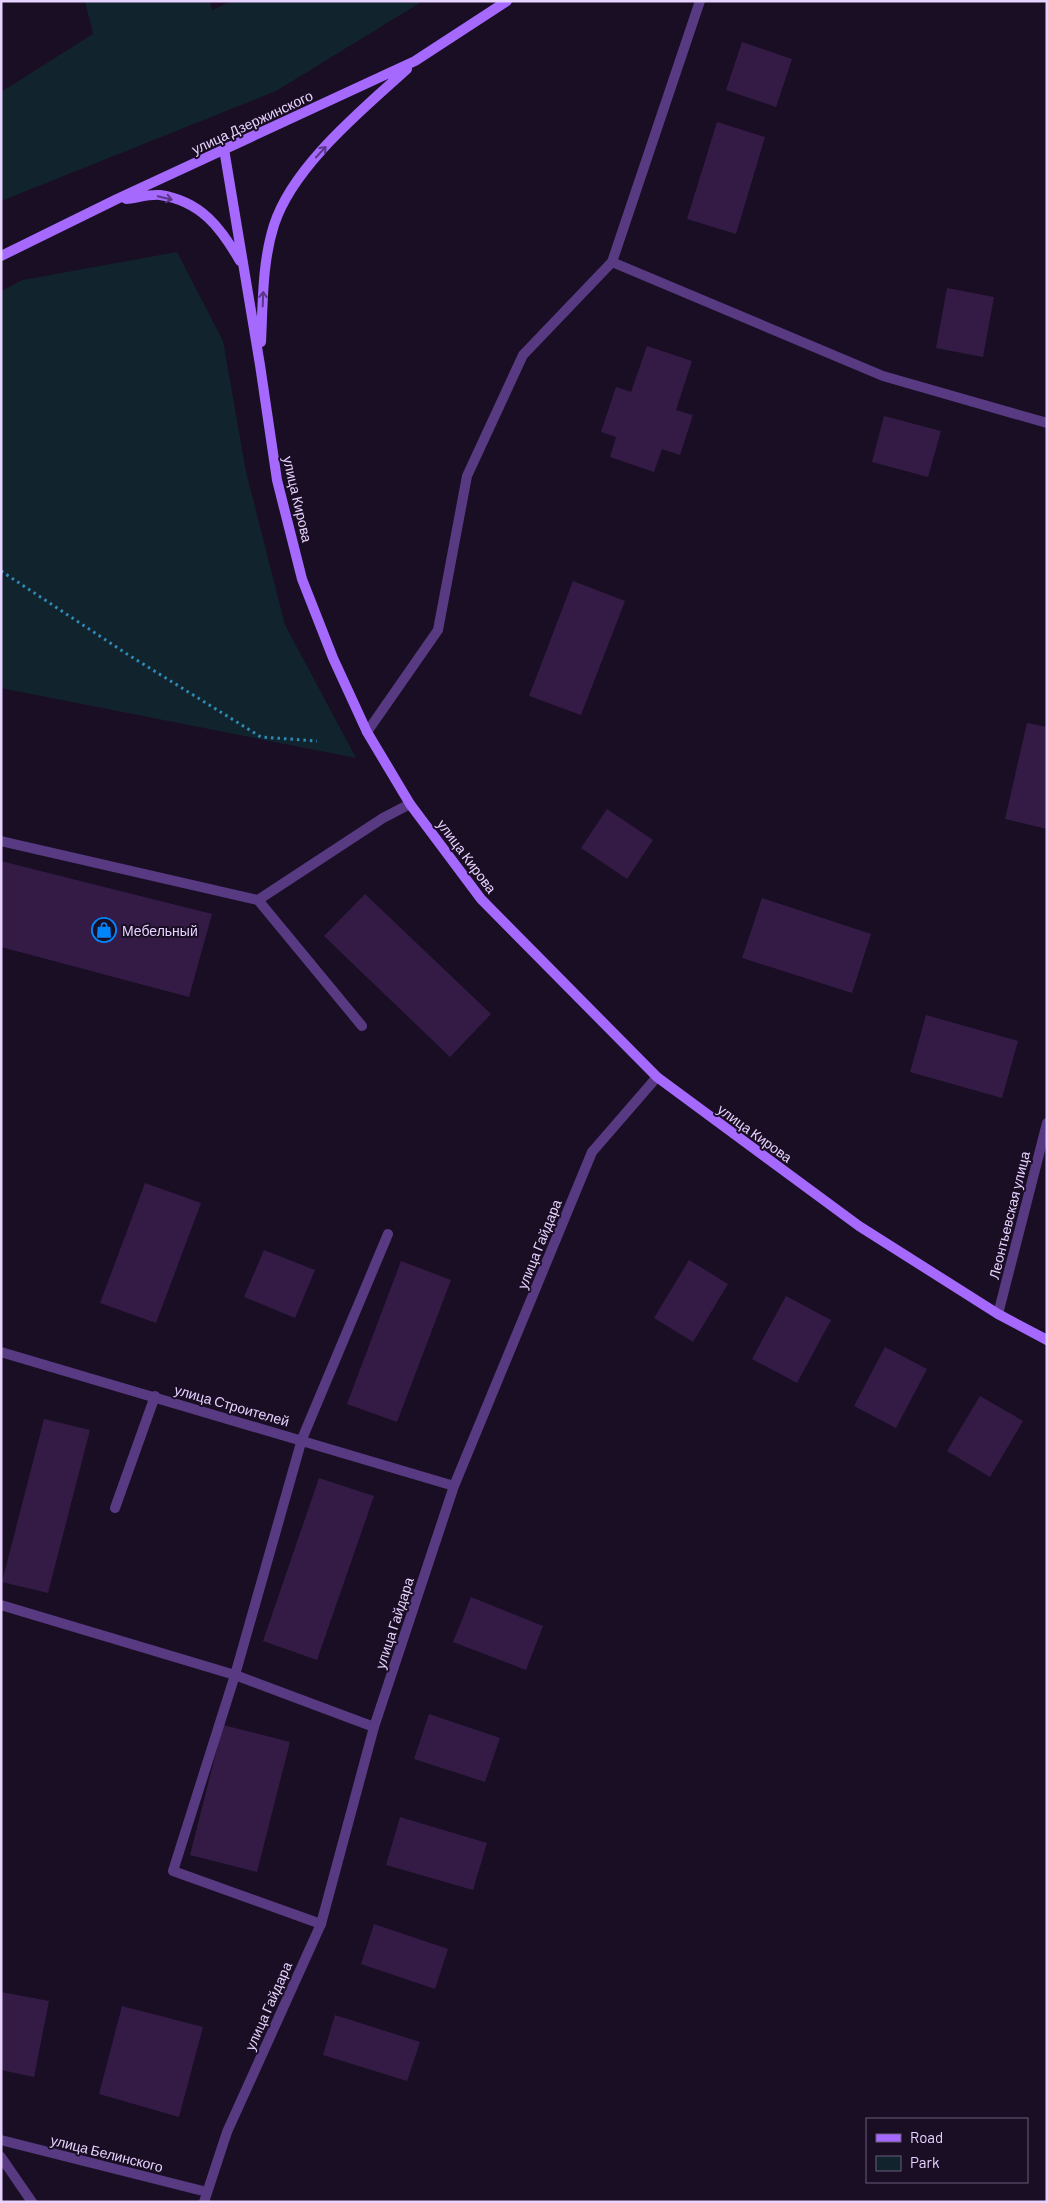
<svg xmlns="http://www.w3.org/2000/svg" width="1048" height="2203" font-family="Barlow,sans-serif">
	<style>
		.green { fill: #11242e }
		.building { fill: #331b45 }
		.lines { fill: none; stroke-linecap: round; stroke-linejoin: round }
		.path { stroke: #2f8bb5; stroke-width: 3; stroke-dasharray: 2.5 4; stroke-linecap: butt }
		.service { stroke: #583a83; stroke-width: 10 }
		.minor { stroke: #583a83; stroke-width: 10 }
		.secondary { stroke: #a569fe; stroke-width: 10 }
		.oneway { stroke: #593786 }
		.labels { text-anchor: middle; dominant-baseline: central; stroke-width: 4; stroke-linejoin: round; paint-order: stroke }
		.street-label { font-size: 14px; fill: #e8d2ff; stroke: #1a0e24 }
		.poi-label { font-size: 14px; fill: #e8d2ff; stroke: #1a0e24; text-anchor: start }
	</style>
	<rect width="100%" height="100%" fill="#1a0e24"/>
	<!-- green -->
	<path class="green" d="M85 1H210L212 10 232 1H423L276 91 1 201V92L93 34Z
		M177 252 223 341 246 472 285 625 356 758 1 688V291L23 280Z"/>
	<!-- building -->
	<path class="building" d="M742 42 792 59 776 107 726 90Z
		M717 122 765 137 736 234 687 219Z
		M947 288 994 297 983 357 936 348Z
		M647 346 692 361 676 410 693 415 680 455 662 449 654 472 610 457 616 437 601 432 616 387 631 392Z
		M884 416 941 431 928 477 872 462Z
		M573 581 625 601 581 715 529 696Z
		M1027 723 1047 727V829L1005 819Z
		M607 809 653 840 627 879 581 848Z
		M1 861 212 914 189 997 1 947Z
		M365 894 491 1014 450 1057 324 936Z
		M762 898 871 934 852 993 742 958Z
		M926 1015 1018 1041 1002 1098 910 1072Z
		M145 1183 201 1203 156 1323 100 1303Z
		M264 1250 315 1270 295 1318 244 1297Z
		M689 1260 728 1284 693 1342 654 1318Z
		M401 1261 451 1280 397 1422 347 1404Z
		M786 1296 831 1320 797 1383 752 1359Z
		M885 1347 927 1369 896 1428 854 1406Z
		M980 1396 1023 1421 990 1477 947 1451Z
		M44 1419 90 1430 48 1593 2 1582Z
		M319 1478 374 1496 317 1660 263 1641Z
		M471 1597 543 1626 526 1670 453 1642Z
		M429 1714 500 1738 485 1782 414 1759Z
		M223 1725 290 1742 257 1872 190 1855Z
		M400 1817 487 1843 473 1890 386 1865Z
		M374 1924 448 1949 435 1989 361 1964Z
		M1 1992 49 2001 34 2077 1 2070Z
		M122 2006 203 2027 179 2117 99 2094Z
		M335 2015 420 2042 407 2081 323 2055Z"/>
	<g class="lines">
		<!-- path -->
		<path class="path" d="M1 571 127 654 261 737 317 741"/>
		<!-- service -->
		<path class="service" d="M612 262 883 376 1047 423
			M367 732 438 630 467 476 523 355 612 262 700 1
			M1 841 258 900
			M362 1026 258 900 383 818 410 804
			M115 1508 155 1396
			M1 1605 235 1675 374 1727
			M321 1924 173 1871 235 1675 302 1439 388 1234
			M1 2157 32 2202"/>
		<!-- minor -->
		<path class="minor" d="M998 1314 1047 1123
			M1 1352 454 1486
			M1 2140 207 2192
			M204 2202 227 2132 321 1924 374 1727 454 1486 592 1152 657 1077"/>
		<!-- secondary -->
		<path class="secondary" d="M224 149 260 365 277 480 302 579 333 658 367 732 410 804 481 899 657 1077 859 1226 998 1314 1047 1340
			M126 199C136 198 150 194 160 195 201 201 221 228 240 261
			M1 256 117 199 415 61 507 1
			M261 342C263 303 262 263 274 225 293 166 362 110 407 69"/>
	</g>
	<!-- one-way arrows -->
	<defs><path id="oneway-shaft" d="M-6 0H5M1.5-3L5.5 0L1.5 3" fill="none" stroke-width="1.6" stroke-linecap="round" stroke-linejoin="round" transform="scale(1.25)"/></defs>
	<g class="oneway">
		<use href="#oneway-shaft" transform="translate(321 152) rotate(-47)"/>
		<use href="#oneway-shaft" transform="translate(165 198) rotate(14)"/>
		<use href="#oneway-shaft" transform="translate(263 299) rotate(-88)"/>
	</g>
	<!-- icons -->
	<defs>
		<symbol id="shop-ring" viewBox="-11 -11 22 22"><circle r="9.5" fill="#1a0e24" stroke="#0284fb" stroke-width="1.5"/><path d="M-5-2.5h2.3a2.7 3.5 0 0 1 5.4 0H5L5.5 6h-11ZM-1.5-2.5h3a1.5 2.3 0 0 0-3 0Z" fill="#0284fb"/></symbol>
	</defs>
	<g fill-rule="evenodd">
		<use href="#shop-ring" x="90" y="916" width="28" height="28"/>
	</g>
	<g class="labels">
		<!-- street labels -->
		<g class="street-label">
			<text transform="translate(252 122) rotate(-25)">улица Дзержинского</text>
			<text transform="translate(298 499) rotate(77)">улица Кирова</text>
			<text transform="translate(467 856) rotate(53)">улица Кирова</text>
			<text transform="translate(755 1133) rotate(36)">улица Кирова</text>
			<text transform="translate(1009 1215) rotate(-76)">Леонтьевская улица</text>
			<text transform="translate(539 1244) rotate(-68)">улица Гайдара</text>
			<text transform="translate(232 1405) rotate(16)">улица Строителей</text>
			<text transform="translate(394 1623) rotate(-72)">улица Гайдара</text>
			<text transform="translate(268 2006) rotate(-66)">улица Гайдара</text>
			<text transform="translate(107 2153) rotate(14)">улица Белинского</text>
		</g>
		<!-- poi labels -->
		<g class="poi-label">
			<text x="122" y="930">Мебельный</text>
		</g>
	</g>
	<!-- border -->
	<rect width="1048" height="2203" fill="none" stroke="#e8d2ff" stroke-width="5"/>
	<!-- legend -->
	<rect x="866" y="2118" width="162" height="65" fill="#1a0e24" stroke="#6c5c7c"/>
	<rect x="876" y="2134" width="25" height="8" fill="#a569fe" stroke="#6c5c7c"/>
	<text x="910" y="2143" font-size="15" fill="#e8d2ff">Road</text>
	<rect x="876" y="2156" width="25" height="15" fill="#11242e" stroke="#6c5c7c"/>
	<text x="910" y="2168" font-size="15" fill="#e8d2ff">Park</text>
</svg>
